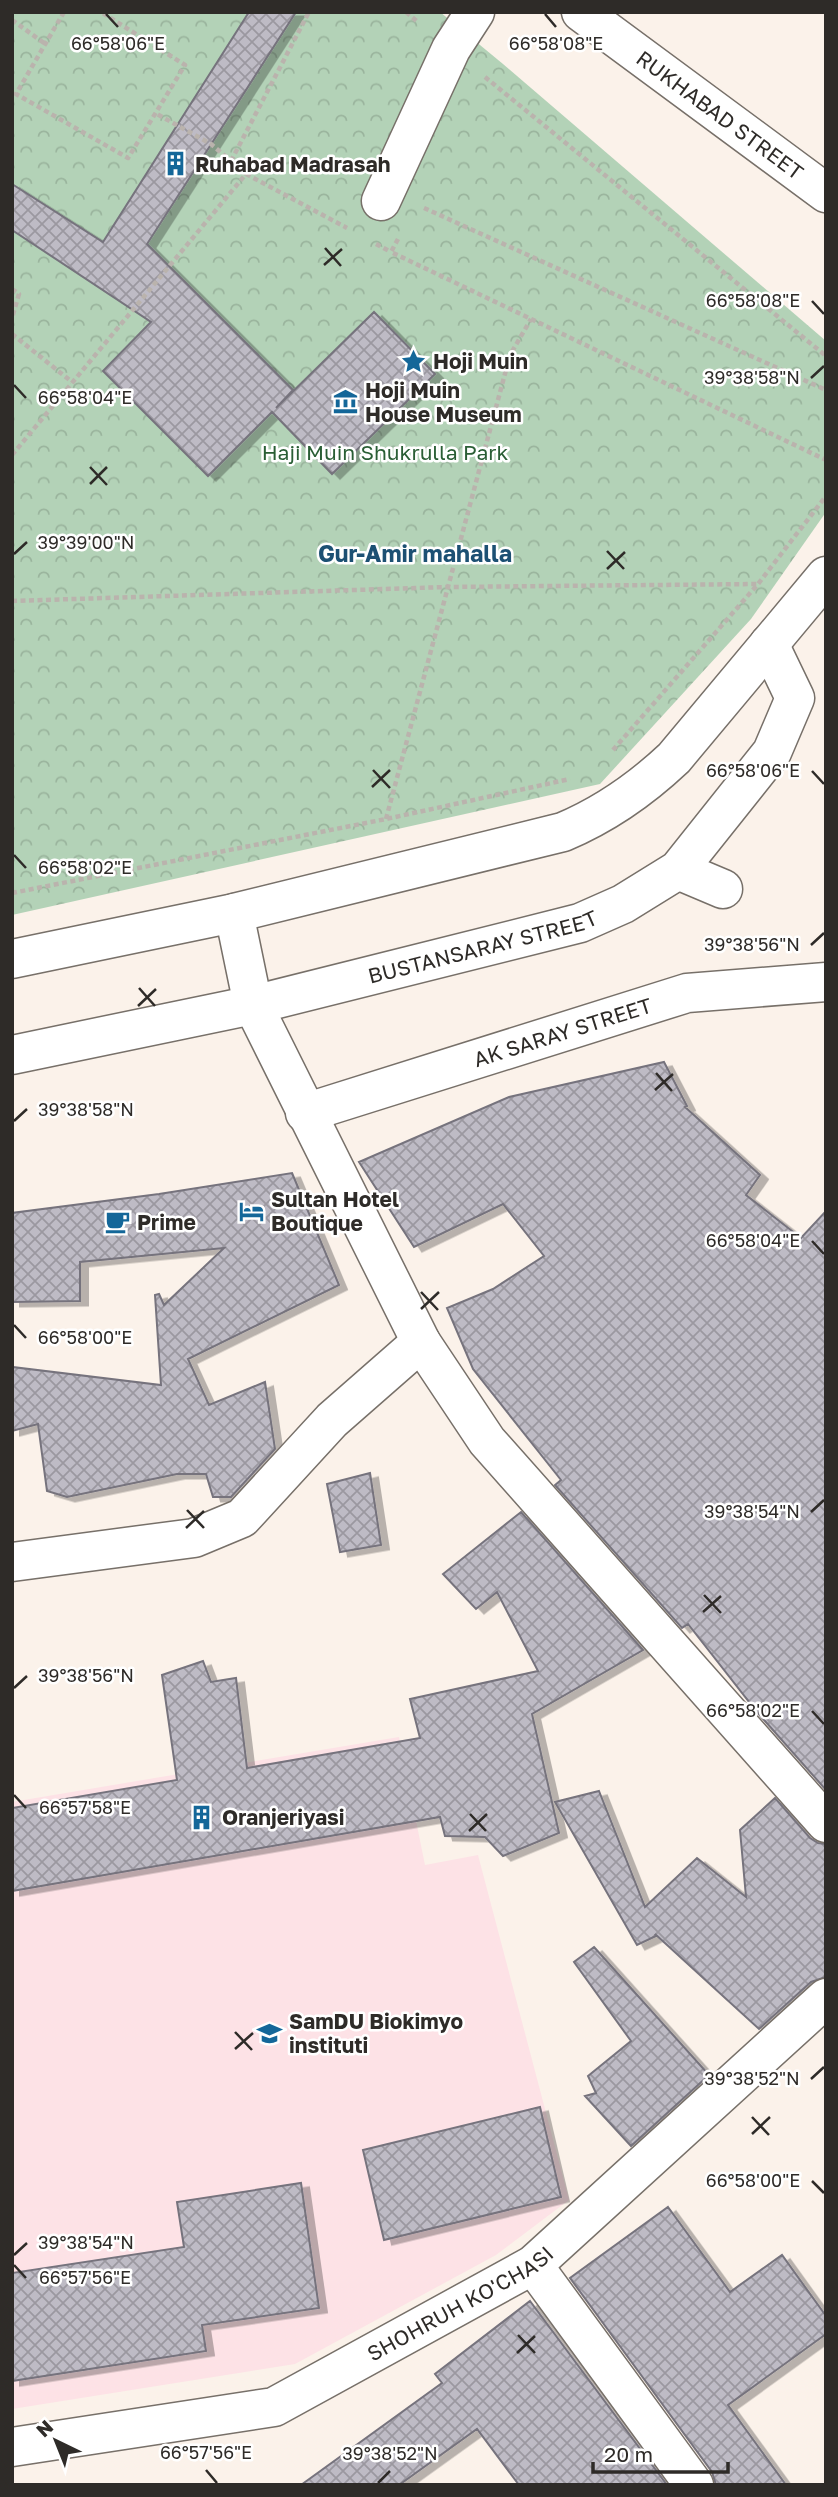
<svg xmlns="http://www.w3.org/2000/svg" width="838" height="2497" font-family="'Golos Text',sans-serif">
	<style>
		.education { fill: #fde2e6 }
		.park { fill: url(#park-crowns) }
		.building { fill: url(#building-cross-hatch); stroke: #76737d; stroke-width: 2; filter: url(#shadow) }
		.lines { fill: none; stroke-linecap: round; stroke-linejoin: round }
		.minor-casing { stroke: #777069; stroke-width: 41 }
		.path { stroke: #bab3ad; stroke-width: 4.5; stroke-dasharray: 5 3.5; stroke-linecap: butt }
		.minor { stroke: #fff; stroke-width: 38 }
		.ticks { fill: none; stroke: #2e2b28; stroke-width: 2.5 }
		.labels { text-anchor: middle; dominant-baseline: central; stroke-width: 5; stroke-linejoin: round; paint-order: stroke }
		.street-label { font-size: 21px; fill: #2e2b28; stroke: #fff }
		.poi-label { font-size: 21px; font-weight: bold; fill: #2e2b28; stroke: #fff; text-anchor: start }
		.park-label { font-size: 21px; fill: #2a5e35; stroke: #fff }
		.neighbourhood-label { font-size: 23px; font-weight: bold; fill: #1c5073; stroke: #fff }
		.ticks-label { font-size: 18px; text-anchor: middle; fill: #2e2b28; stroke: #fff; stroke-width: 5; stroke-linejoin: round; paint-order: stroke }
	</style>
	<defs>
		<pattern id="park-crowns" width="20" height="18" patternUnits="userSpaceOnUse" patternTransform="scale(1.75)"><rect width="20" height="18" fill="#b3d2b7"/><path d="M2 6a3 3 0 1 1 6 0M12 15a3 3 0 1 1 6 0" fill="none" stroke="#9ab49d"/></pattern>
		<pattern id="building-cross-hatch" width="8" height="8" patternUnits="userSpaceOnUse" patternTransform="scale(1.75)"><rect width="8" height="8" fill="#bebbc5"/><path d="M0 0l8 8M0 8l8-8" fill="none" stroke="#9b98a0"/></pattern>
		<filter id="shadow"><feDropShadow dx="8" dy="4.5" stdDeviation="0" flood-color="#0004"/></filter>
	</defs>
	<rect width="100%" height="100%" fill="#fbf2ea"/>
	<!-- education -->
	<path class="education" d="M399 1737 425 1865 478 1855 569 2200 496 2255 295 2364 12 2409V1802Z"/>
	<!-- park -->
	<path class="park" d="M12 12H440L503 64 826 341V512L751 619 600 784 12 915Z"/>
	<!-- building -->
	<path class="building" d="M249 12H296L147 244 293 390 276 408 374 312 435 374 332 474 272 412 208 476 103 371 151 322 12 230V184L103 242Z
		M664 1062 687 1106 685 1107 760 1175 746 1195 801 1238 826 1211V1790L757 1712 688 1624 682 1628 555 1485 561 1480 473 1369 447 1308 493 1289 544 1256 503 1204 414 1247 359 1162 509 1097Z
		M292 1173 339 1285 188 1359 209 1405 265 1382 275 1449 231 1497H213L206 1474H177L67 1497 47 1491 38 1424 12 1431V1367L161 1385 155 1295 159 1294 164 1305 224 1248 80 1262V1301L12 1302V1213L159 1194Z
		M370 1473 381 1545 340 1552 327 1484Z
		M521 1512 643 1650 532 1714 559 1833 503 1856 485 1837 445 1836 440 1817 12 1891V1808L177 1780 162 1675 203 1661 211 1682 236 1678 247 1768 420 1738 410 1699 538 1671 497 1592 476 1609 443 1574Z
		M599 1791 645 1907 697 1858 746 1897 740 1830 775 1798 810 1838 818 1843 826 1844V1977L811 1982 759 2029 655 1934 656 1936 637 1945 555 1802Z
		M594 1947 709 2075 631 2146 585 2096 596 2093 588 2076 631 2041 574 1962Z
		M540 2107 561 2197 384 2240 363 2150Z
		M301 2183 319 2308 202 2325 206 2351 12 2381V2273L184 2247 177 2202Z
		M668 2207 730 2292 782 2255 826 2316V2334L728 2405 786 2485H716L712 2472 570 2278Z
		M530 2301 667 2485H519L477 2429 399 2485H301L442 2383 435 2374Z"/>
	<g class="lines">
		<defs>
			<g id="minor">
				<path id="s1" d="M581 12 826 193"/>
				<path d="M381 201 451 49 475 12"/>
				<path d="M678 870 723 889"/>
				<path d="M234 913 253 1005 421 1342 487 1441 826 1823"/>
				<path d="M12 959 234 913 563 832C606 814 640 790 674 758L826 576"/>
				<path id="s2" d="M12 1055 253 1005 580 923 623 904 678 870 772 752 795 698 769 644"/>
				<path id="s3" d="M305 1113 687 993 826 982"/>
				<path d="M12 1562 194 1538 242 1518 332 1420 421 1342"/>
				<path d="M533 2265 694 2485"/>
				<path id="s4" d="M12 2447 274 2407 533 2265 826 1998"/>
			</g>
		</defs>
		<!-- minor casing -->
		<use href="#minor" class="minor-casing"/>
		<!-- path -->
		<path class="path" d="M64 12 16 94 128 158 185 65 101 12
			M406 12 419 23
			M12 20 44 43
			M485 77 826 356
			M231 161 309 12
			M246 174 347 228
			M424 208 826 390
			M398 239 391 252 826 460
			M376 244 391 252
			M12 289 19 294 12 318
			M12 334 72 382
			M12 455 246 174 211 144 155 113
			M12 601 447 587 757 584
			M613 750 758 584 826 496
			M386 819 510 355 531 319
			M12 893 386 819 570 779"/>
		<!-- minor -->
		<use href="#minor" class="minor"/>
	</g>
	<!-- ticks -->
	<path class="ticks" d="M106 14 118 27M545 14 556 27M325 248 341 266M324 265 342 249M812 301 824 314M811 378 824 366M14 385 26 398M90 467 107 485M90 484 107 467M607 551 624 569M14 554 27 542M607 569 625 552M373 770 390 788M812 771 824 784M372 787 390 770M14 855 26 868M811 945 824 933M139 988 155 1006M138 1006 156 989M656 1073 672 1091M655 1090 673 1074M14 1121 27 1109M812 1241 824 1254M421 1292 438 1310M421 1309 439 1292M14 1325 26 1338M187 1510 204 1528M811 1512 824 1500M186 1528 204 1511M704 1595 721 1613M703 1612 721 1596M14 1688 27 1676M812 1711 824 1724M14 1795 26 1808M470 1814 486 1831M469 1831 487 1814M235 2032 252 2050M235 2049 253 2033M811 2079 824 2067M752 2117 769 2135M752 2134 770 2117M812 2181 824 2193M14 2255 27 2243M14 2265 26 2278M518 2335 535 2353M517 2353 535 2336M206 2470 217 2483M378 2483 390 2471"/>
	<!-- icons -->
	<defs>
		<symbol id="building-bare" viewBox="-9 -9 18 18"><path d="M-4-6H4V6H1V3H-1V6H-4ZM-2.5-4.3h1.7v1.8h-1.7ZM.8-4.3h1.7v1.8H.8ZM-2.5-1h1.7V.8h-1.7ZM.8-1h1.7V.8H.8Z" fill="#146799" stroke="#fff" stroke-width="2.5" paint-order="stroke"/></symbol>
		<symbol id="sight-bare" viewBox="-9 -9 18 18"><path d="M0-6L1.8-2.2L6-1.7L2.9 1.2L3.7 5.4L0 3.3L-3.7 5.4L-2.9 1.2L-6-1.7L-1.8-2.2Z" fill="#146799" stroke="#fff" stroke-width="2.5" paint-order="stroke"/></symbol>
		<symbol id="museum-bare" viewBox="-9 -9 18 18"><path d="M0-6L6-3V-2H-6V-3ZM-5-1h2V3h-2ZM-1-1h2V3h-2ZM3-1h2V3H3ZM-6 4H6V6H-6Z" fill="#146799" stroke="#fff" stroke-width="2.5" paint-order="stroke"/></symbol>
		<symbol id="hotel-bare" viewBox="-9 -9 18 18"><path d="M-6-4.5h1.5V1H6V5H4.5V3h-9V5H-6ZM-4 0a1.8 1.8 0 1 1 3.6 0ZM.5 0V-2.5h3Q6-2.5 6 0Z" fill="#146799" stroke="#fff" stroke-width="2.5" paint-order="stroke"/></symbol>
		<symbol id="cafe-bare" viewBox="-9 -9 18 18"><path d="M-5.5-4.5H6V0H3Q3 3.5 0 3.5H-2.5Q-5.5 3.5-5.5 0ZM3-3.2v2h1.7v-2ZM-6 4.5H4V6H-6Z" fill="#146799" stroke="#fff" stroke-width="2.5" paint-order="stroke"/></symbol>
		<symbol id="university-bare" viewBox="-9 -9 18 18"><path d="M0-5L7-2L0 1L-7-2ZM-4 1L0 2.5L4 1V4Q0 6-4 4Z" fill="#146799" stroke="#fff" stroke-width="2.5" paint-order="stroke"/></symbol>
	</defs>
	<g fill-rule="evenodd">
		<use href="#building-bare" x="158" y="146" width="35" height="35"/>
		<use href="#sight-bare" x="396" y="344" width="35" height="35"/>
		<use href="#museum-bare" x="328" y="384" width="35" height="35"/>
		<use href="#hotel-bare" x="234" y="1194" width="35" height="35"/>
		<use href="#cafe-bare" x="100" y="1204" width="35" height="35"/>
		<use href="#building-bare" x="184" y="1800" width="35" height="35"/>
		<use href="#university-bare" x="252" y="2016" width="35" height="35"/>
	</g>
	<g class="labels">
		<!-- street labels -->
		<g class="street-label">
			<text stroke="none"><textPath href="#s1" startOffset="173">RUKHABAD STREET</textPath></text>
			<text stroke="none"><textPath href="#s2" startOffset="483">BUSTANSARAY STREET</textPath></text>
			<text stroke="none"><textPath href="#s3" startOffset="270">AK SARAY STREET</textPath></text>
			<text stroke="none"><textPath href="#s4" startOffset="478">SHOHRUH KO'CHASI</textPath></text>
		</g>
		<!-- poi labels -->
		<g class="poi-label">
			<text x="195" y="164">Ruhabad Madrasah</text>
			<text x="433" y="361">Hoji Muin</text>
			<text x="365" y="390">Hoji Muin<tspan x="365" dy="24">House Museum</tspan></text>
			<text x="271" y="1199">Sultan Hotel<tspan x="271" dy="24">Boutique</tspan></text>
			<text x="137" y="1222">Prime</text>
			<text x="222" y="1817">Oranjeriyasi</text>
			<text x="289" y="2021">SamDU Biokimyo<tspan x="289" dy="24">instituti</tspan></text>
		</g>
		<!-- park labels -->
		<g class="park-label">
			<text x="385" y="452">Haji Muin Shukrulla Park</text>
		</g>
		<!-- neighbourhood labels -->
		<g class="neighbourhood-label">
			<text x="415" y="553">Gur-Amir mahalla</text>
		</g>
	</g>
	<g class="ticks-label">
		<text x="118" y="50">66°58'06"E</text>
		<text x="556" y="50">66°58'08"E</text>
		<text x="753" y="307">66°58'08"E</text>
		<text x="752" y="384">39°38'58"N</text>
		<text x="85" y="404">66°58'04"E</text>
		<text x="86" y="549">39°39'00"N</text>
		<text x="753" y="777">66°58'06"E</text>
		<text x="85" y="874">66°58'02"E</text>
		<text x="752" y="951">39°38'56"N</text>
		<text x="86" y="1116">39°38'58"N</text>
		<text x="753" y="1247">66°58'04"E</text>
		<text x="85" y="1344">66°58'00"E</text>
		<text x="752" y="1518">39°38'54"N</text>
		<text x="86" y="1682">39°38'56"N</text>
		<text x="753" y="1717">66°58'02"E</text>
		<text x="85" y="1814">66°57'58"E</text>
		<text x="752" y="2085">39°38'52"N</text>
		<text x="753" y="2187">66°58'00"E</text>
		<text x="86" y="2249">39°38'54"N</text>
		<text x="85" y="2284">66°57'56"E</text>
		<text x="206" y="2459">66°57'56"E</text>
		<text x="390" y="2460">39°38'52"N</text>
	</g>
	<!-- border -->
	<rect width="838" height="2497" fill="none" stroke="#2e2b28" stroke-width="28"/>
	<!-- north arrow -->
	<g transform="translate(56 2441) rotate(317)" stroke="#ffffff" stroke-width="5" paint-order="stroke">
	<path d="M0-5L12 26L0 18L-12 26Z" fill="#2e2b28"/>
	<text y="-10" font-size="19" font-weight="bold" text-anchor="middle" fill="#2e2b28">N</text>
	</g>
	<!-- scale -->
	<path d="M593 2462v10h135v-10" fill="none" stroke="#2e2b28" stroke-width="3.5"/>
	<text x="604" y="2462" font-size="21" fill="#2e2b28" stroke="#ffffff" stroke-width="5" paint-order="stroke">20 m</text>
</svg>
